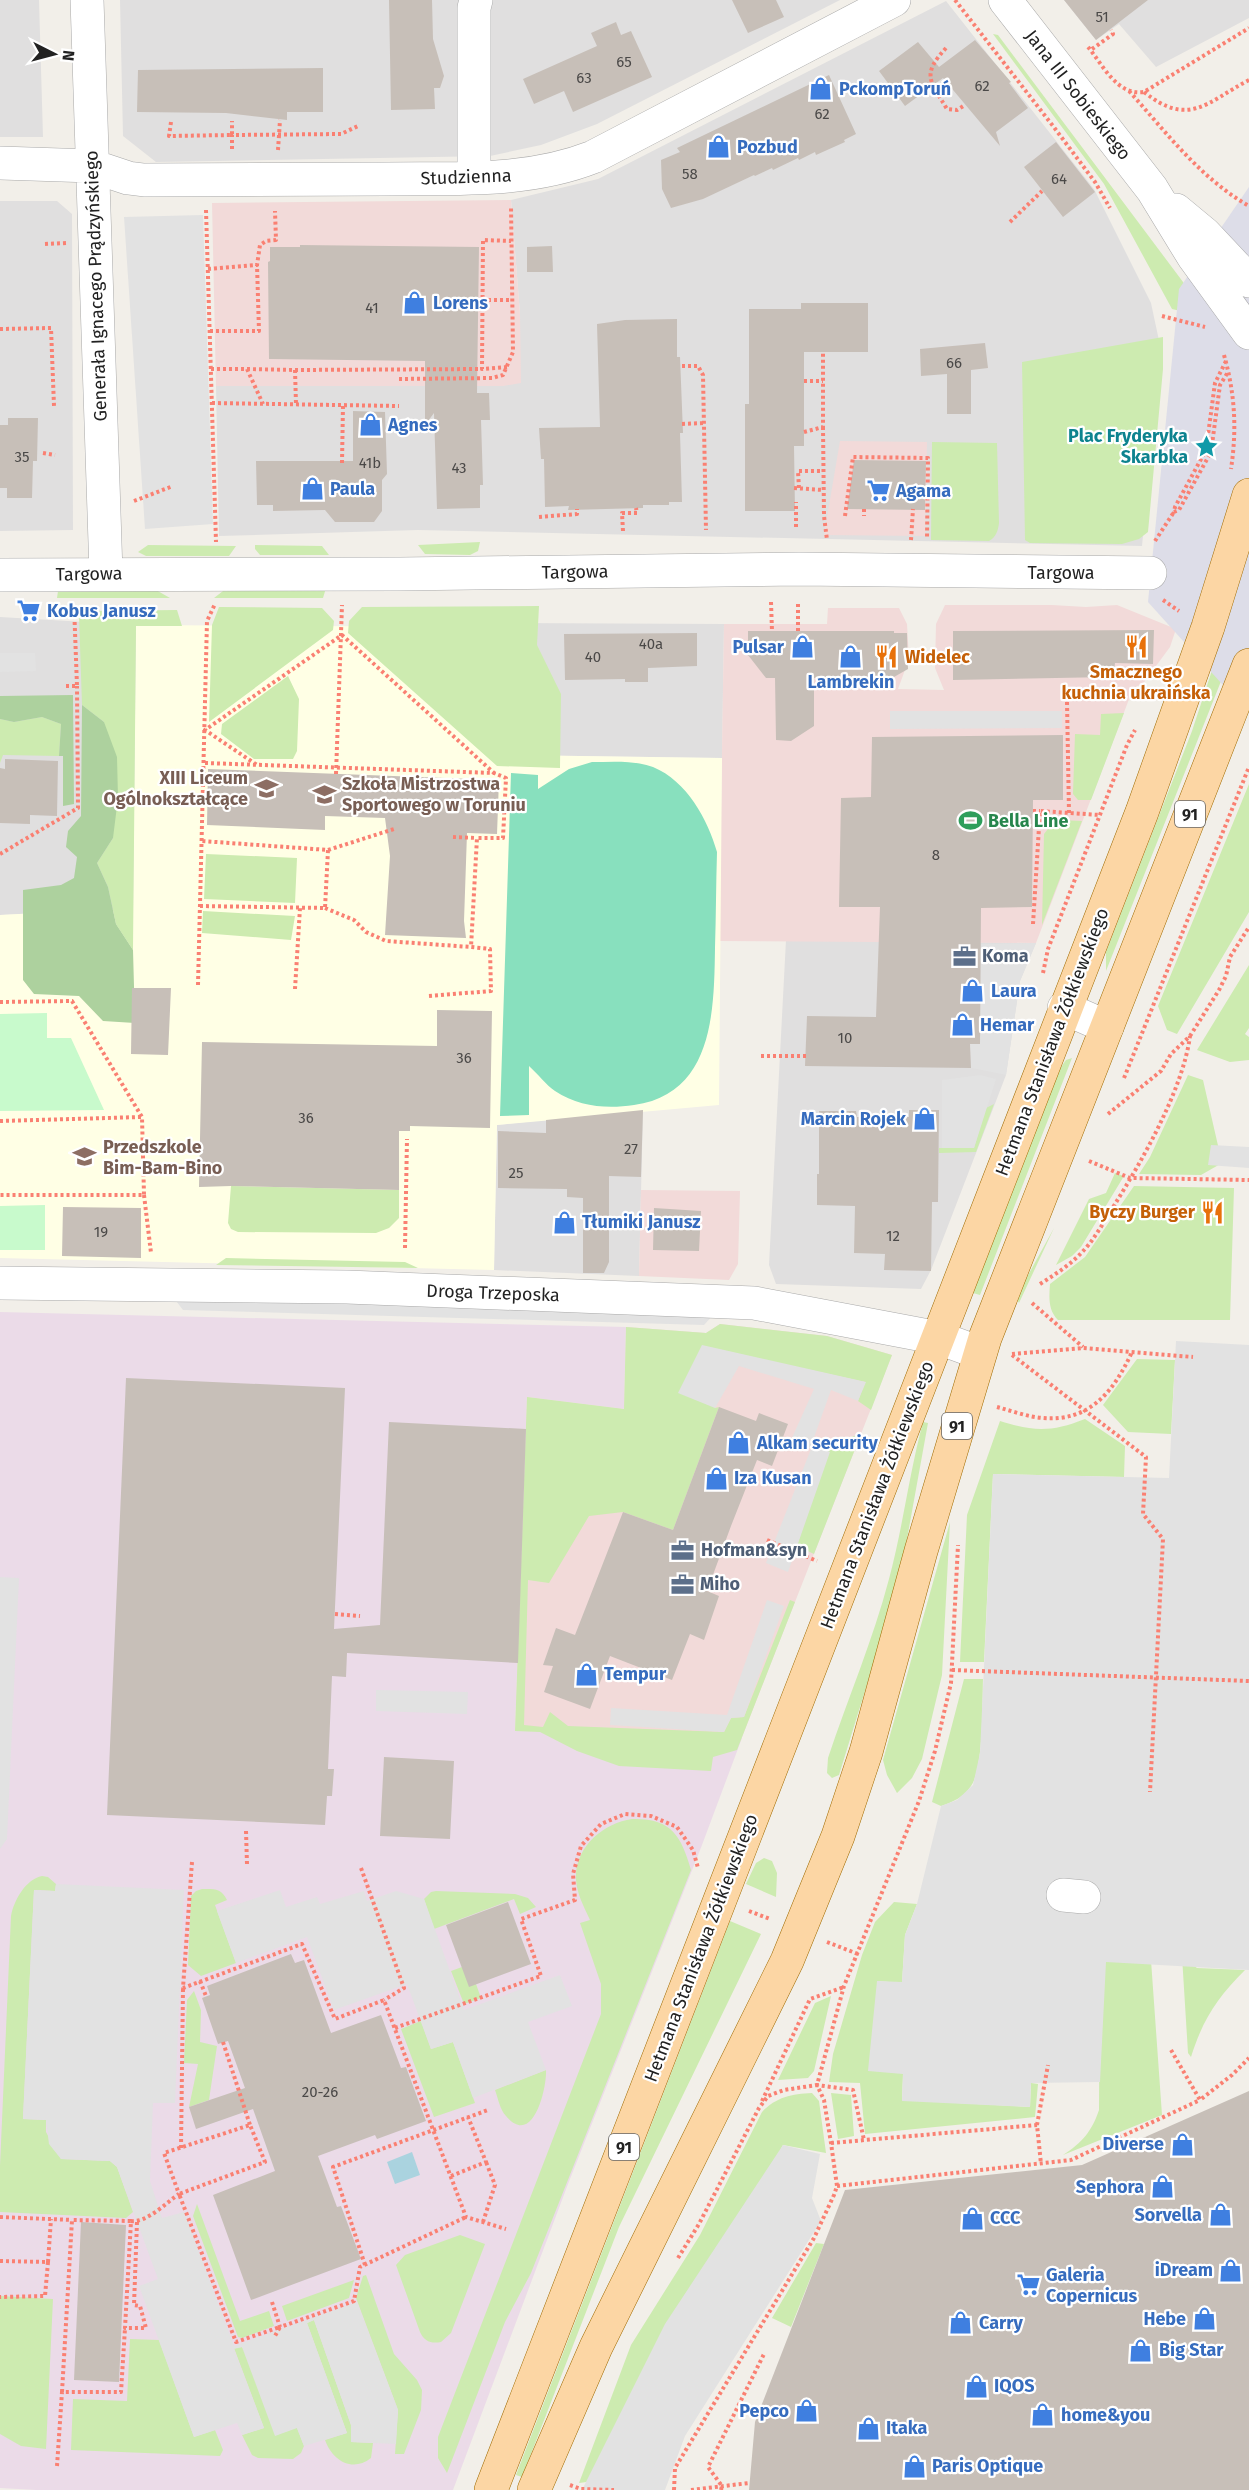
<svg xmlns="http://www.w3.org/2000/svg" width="1249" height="2490" font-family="'Fira Sans',sans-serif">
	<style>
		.residential { fill: #e0dfdf }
		.commercial { fill: #f2dad9 }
		.industrial { fill: #ebdbe8 }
		.education { fill: #ffffe5 }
		.grass { fill: #cdebb0 }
		.forest { fill: #add19e }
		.park { fill: #c8facc }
		.pitch { fill: #88e0be }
		.parking { fill: #e2e2e2 }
		.plaza { fill: #dddde8 }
		.water { fill: #aad3df }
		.building { fill: #c7bfb8 }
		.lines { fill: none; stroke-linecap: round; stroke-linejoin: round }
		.minor-casing { stroke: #a9a9a9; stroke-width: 34 }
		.major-casing { stroke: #a06b00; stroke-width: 34 }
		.path { stroke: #fa8072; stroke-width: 4; stroke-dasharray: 3 3; stroke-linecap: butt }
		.minor { stroke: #fff; stroke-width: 33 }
		.major { stroke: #fcd6a4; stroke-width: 33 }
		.labels { text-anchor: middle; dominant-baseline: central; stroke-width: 4.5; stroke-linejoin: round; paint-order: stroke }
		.number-label { font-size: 15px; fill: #4b4948 }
		.shield { fill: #fff; stroke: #646464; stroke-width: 1.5 }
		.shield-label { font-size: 16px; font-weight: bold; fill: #222 }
		.shop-label { font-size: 18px; font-weight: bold; fill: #366cbe; stroke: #fff; text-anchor: start }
		.street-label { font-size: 18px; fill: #222; stroke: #fff }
		.culture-label { font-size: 18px; font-weight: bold; fill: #0d838f; stroke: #fff; text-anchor: end }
		.food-label { font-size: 18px; font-weight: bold; fill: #c56008; stroke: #fff; text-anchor: start }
		.education-label { font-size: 18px; font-weight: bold; fill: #785e54; stroke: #fff; text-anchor: start }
		.leisure-label { font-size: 18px; font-weight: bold; fill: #27864d; stroke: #fff; text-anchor: start }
		.service-label { font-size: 18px; font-weight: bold; fill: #4e5e75; stroke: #fff; text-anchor: start }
	</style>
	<rect width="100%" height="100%" fill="#f2efe9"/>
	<!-- residential -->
	<path class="residential" d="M0 0H39L43 137H0Z
		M120 0H840L597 124 541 145 490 156 156 162 123 136Z
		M1064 0H1249V18L1156 67 1119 24 1096 40Z
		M946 1 1094 189 1151 303 1161 350 1142 546 418 530 219 536 216 386H503L520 314 511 200 598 179Z
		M0 201H57L72 214 73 530 0 531Z
		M0 617 136 625 134 908 0 915Z
		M500 623 724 624 722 758 500 755Z
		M786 940 1036 943 1020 981 1006 1075 931 1270 921 1289 776 1284 769 1265Z
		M643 1110 639 1276 494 1270 497 1125Z"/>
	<!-- commercial -->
	<path class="commercial" d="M511 200 520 314 521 383 503 386H216L212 203Z
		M840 441 927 442 925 536 824 535Z
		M945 605H1052L1086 607 1117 605 1176 629 1170 647 1142 685 1137 686 1131 694 1036 943 719 941 724 624H827L828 608H899L907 624 909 659 898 689 944 690 935 668 936 624Z
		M641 1190 740 1191 738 1264 729 1280 639 1276Z
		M720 1324 827 1336 892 1355 742 1737 515 1731 527 1397 624 1409 626 1327 706 1333Z"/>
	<!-- industrial -->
	<path class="industrial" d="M0 1312 626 1327 624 1409 527 1397 515 1730 742 1738 702 1845 568 2184 453 2490H37L0 2488Z"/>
	<!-- education -->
	<path class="education" d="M136 625 501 627 500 755 722 758 719 1105 497 1125 494 1270 0 1258V915L133 908Z"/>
	<!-- grass -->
	<path class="grass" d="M993 34 998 35 1210 318 1172 309 1104 184Z
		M1163 337V369L1148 532 1139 539 1122 544 1030 543 1025 540 1022 362Z
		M932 442 997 443 999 523C998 531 996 537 989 541L931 540Z
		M480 542 478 551 470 555 425 554 418 545Z
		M148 545 236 546 229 556H146L138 552Z
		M255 545 322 546 329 555H260L255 549Z
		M237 588H326L323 598H214L223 591Z
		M156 590 170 598H57L58 591Z
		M539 606 537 645 561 694 560 768 497 766 348 633 349 621 362 607Z
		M219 607 322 608 334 621 333 630 209 722 212 625Z
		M177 610 182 626H136L133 950 116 924 108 887 97 863 113 838 104 722 82 705 79 615 84 611Z
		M1220 646 1233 651 1106 971V952L1192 731Z
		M288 676 299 699 297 751 293 759H254L221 734 222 724Z
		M1124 713 1091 800H1078L1073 794 1075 734 1100 735 1101 714Z
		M42 717 61 724 59 756 3 755 0 763V719L14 722Z
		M1249 784V912L1177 1034 1167 1030 1158 1006Z
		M1060 820 1082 821 1042 925 1044 834 1051 825Z
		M206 854 297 858 295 903 204 899Z
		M203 911 295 916 291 940 202 933Z
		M1249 965V1028L1245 1034 1249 1037V1060L1230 1062 1197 1050Z
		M1072 1058 980 1295 973 1293 1057 1073 1066 1060Z
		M1188 1075 1203 1080 1222 1163 1201 1175 1139 1174 1150 1157Z
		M994 1104 976 1152 939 1153V1148H974L986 1108Z
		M1115 1173 1124 1176 1081 1247 1072 1256 1056 1265 1089 1199 1106 1193Z
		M231 1186 399 1190V1218L389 1228 376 1233 238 1232 231 1229 228 1223Z
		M1134 1186 1234 1188 1230 1320H1058C1048 1310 1049 1297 1050 1284L1085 1257Z
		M1054 1228 1019 1303 1016 1297Z
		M226 1258 405 1262 418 1268 216 1265Z
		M720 1324 827 1336 892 1355 871 1410 858 1401 865 1382 702 1346 715 1408 719 1407 673 1530 623 1512 589 1516 549 1583 528 1580 524 1725 543 1727 550 1712 568 1726 724 1732 731 1718 744 1717 790 1600 795 1602 737 1750 713 1757 711 1771 619 1766 577 1751 540 1732 515 1731 527 1397 624 1409 626 1327 706 1333Z
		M1137 1359 1175 1360 1171 1434 1128 1432 1103 1405Z
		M1085 1419 1125 1446 1124 1477 993 1474 984 1662H960L967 1515 1000 1421C1034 1432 1052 1432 1085 1419Z
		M923 1422 928 1423 903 1561 885 1626 839 1775 832 1778 827 1773 828 1758C848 1698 873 1640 889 1579 903 1527 909 1474 923 1422Z
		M861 1434 814 1554 797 1546 828 1444Z
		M950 1522 942 1675 922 1759 912 1778 897 1793 887 1775 883 1760Z
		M964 1679H983C982 1704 984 1767 971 1786 964 1797 953 1802 941 1806L932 1802Z
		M632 1819C671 1818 681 1835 691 1870L531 2273 505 2322 447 2473 438 2458V2437L601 2014V1984L580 1923 590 1920C584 1907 577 1894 576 1880 574 1847 604 1823 632 1819Z
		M764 1858 772 1861 777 1873 776 1897 746 1884 756 1863Z
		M42 1876 48 1877 56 1884 55 1891 34 1890 23 2119 46 2120V2132L61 2159 110 2161 117 2167 133 2212 126 2218 0 2212V2166L11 1916C14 1900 26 1879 42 1876Z
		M202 1889C215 1889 221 1888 227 1900L215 1905 236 1963 201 1976 188 1965 191 1896 196 1891Z
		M436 1891 515 1894 528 1898 536 1907 520 1914 514 1899 434 1929 424 1899 431 1892Z
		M894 1902 917 1904 905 1935 902 1983 877 1981 903 2074 902 2100 1030 2107 1031 2083 1038 2084 1035 2117 865 2134 860 2083 829 2082 833 2054 862 1955 875 1922Z
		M1100 1912 1150 1946 1162 2115 1063 2155C1082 2143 1092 2131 1099 2110Z
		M730 1921 761 1934 619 2227 522 2477 516 2475Z
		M1182 1956 1197 1968 1245 1970C1217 1998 1203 2019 1191 2057L1188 2053Z
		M462 1967 476 1984 481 1998 464 2004 451 1971Z
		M194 1991 201 2010 200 2042 217 2046 209 2100 189 2107 198 2064 184 2063 187 2000Z
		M831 1996 814 2071 808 2078 778 2080 815 2003Z
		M421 2021 431 2049 453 2042 475 2103 434 2117 401 2029Z
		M546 2070C547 2088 533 2148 506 2116 500 2110 498 2098 495 2090Z
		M812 2093 819 2101 826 2153 783 2145 608 2479 579 2483 631 2345 700 2235 762 2112C776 2097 792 2094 812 2093Z
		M831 2093 851 2095 854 2136 838 2139Z
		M197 2204 240 2321 269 2311 274 2326 242 2338 238 2337 193 2216Z
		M460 2235 485 2244 451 2333 441 2342C431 2344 424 2341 420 2332L396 2265 405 2255Z
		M816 2243 824 2244 791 2327 772 2318Z
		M366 2275 394 2354 417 2380 422 2390 421 2410 404 2454H395L398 2410 356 2298 363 2276Z
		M354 2280 349 2298 287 2321 282 2306Z
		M0 2296 53 2299 46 2449 21 2446 0 2434Z
		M314 2320 351 2425V2442L373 2443 371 2458C352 2473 332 2460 325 2440L347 2433 307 2323Z
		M130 2339 159 2340 194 2437 215 2430 223 2450 220 2456 71 2450 73 2399 127 2401Z
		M242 2347 297 2428 304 2446 301 2453 293 2459 258 2458 252 2455 242 2435 264 2428 234 2348Z"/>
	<!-- forest -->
	<path class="forest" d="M73 695 74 804 63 806V756H59L61 724 42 717 14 722 0 719V696Z
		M82 705 104 722 117 757 118 798 113 838 97 863 108 887 116 924 133 950 135 1023 103 1021 79 996 34 994 23 980V890L61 885 74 878 77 857 66 847 68 831 81 816Z"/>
	<!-- park -->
	<path class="park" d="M47 1013V1038H71L104 1110 0 1111V1014Z
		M45 1205V1250H0V1206Z"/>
	<!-- pitch -->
	<path class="pitch" d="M592 762C612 762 634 760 653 767 687 781 708 820 717 852 716 884 716 916 715 948 714 1010 714 1094 634 1105 607 1109 579 1107 555 1091 546 1085 538 1074 529 1066V1115L500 1116 511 773 538 775V789L569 769Z"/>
	<!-- parking -->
	<path class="parking" d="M203 215 213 524 145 529 124 217Z
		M0 653H35L36 671 0 672Z
		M890 711H1062V728L890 729Z
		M1036 943 1020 981 1006 1075 971 1068 970 1044 980 1043 981 944Z
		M981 1075 996 1079 974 1148H942V1080Z
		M1211 1145 1249 1147V1168L1208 1165Z
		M173 1297 715 1313 704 1325 183 1310Z
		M1176 1341 1249 1345V1970L1106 1962 1100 2082 1031 2083 1030 2107 902 2101 903 2074 868 2071 877 1981 902 1982 905 1935 917 1904 941 1806 957 1800 973 1785 980 1753 993 1474 1169 1478Z
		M702 1345 866 1382 858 1401 831 1390 812 1443 830 1452 788 1572 766 1563 811 1449 791 1440 814 1389 739 1366 715 1408 678 1393Z
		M0 1577 19 1578 7 1839 0 1849Z
		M767 1600 784 1606 744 1717 731 1718 724 1732 610 1725 611 1708 727 1715Z
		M376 1690 468 1692 467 1714 376 1711Z
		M56 1884 184 1890 175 2103H153L150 2181 162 2218 184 2212 234 2346 357 2302 398 2410 396 2444 351 2442V2425L314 2320 307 2323 347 2433 304 2446 297 2428 275 2436 242 2347 234 2349 264 2428 242 2435 237 2423 194 2437 139 2286 158 2279 117 2167 110 2161 61 2159 49 2144 46 2120 23 2119 34 1890 55 1891Z
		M280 1890 286 1907 317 1897 320 1904 364 1891 367 1901 396 1891 424 1899 464 2010 560 1975 572 2006 528 2022 546 2070 473 2098 453 2042 431 2049 407 1984 334 2010 307 1937 236 1963 217 1911Z
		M783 2145 820 2154 812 2198 821 2221 685 2436 665 2490H582L665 2324Z"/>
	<!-- plaza -->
	<path class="plaza" d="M1249 187V714L1148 602 1179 289Z"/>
	<!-- water -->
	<path class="water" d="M412 2152 420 2175 395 2184 387 2162Z"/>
	<!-- building -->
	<path class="building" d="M389 0H432L433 39 444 76 440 88H434L435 109 391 110Z
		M732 0H776L784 17 748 33Z
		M1064 0H1148L1096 40Z
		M616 22 621 35 631 31 652 77 573 112 564 91 534 104 523 79 597 46 591 33Z
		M975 40 1011 82 1009 83 1028 108 996 132 1000 146 943 78 905 106 879 71 918 42 939 67Z
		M323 68V112H287V120L226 113 137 112 138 70Z
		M829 75 856 134 844 140 845 142 816 155 815 152 799 160 798 158 773 170 772 168 755 176 754 175 703 199 671 208 662 189 661 160 680 152 677 148Z
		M1056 142 1095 192 1063 217 1024 167Z
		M300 245 479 247 477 393H489L490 420H481L483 485H480V508L437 509 434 413 425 425V361L269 359 268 262 270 261V247H300Z
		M552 246 553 272H527V247Z
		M801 303H868V352H804V446H794L795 511H745V404H749V309H801Z
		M677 319V357H680L683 433H680L682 502H669V505H643V508L568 510 569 506 545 507 544 459H541L539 428 600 427 597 324 625 320Z
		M985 343 988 368 971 370V414H947V374L921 376 920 349Z
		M353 411 385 412 387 474 382 480V511L374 522H335L325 510 273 511V505H257L256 461H353Z
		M8 418H38L37 461H33L32 498H7V488H0V425H8Z
		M854 460 926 461 925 510 847 509Z
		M1154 630 1153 664 1115 663 1114 671H1109V677L953 680V631Z
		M748 631H894V633H907L908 669 894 677 814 678V726L791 741 776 740 775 678H766L748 655Z
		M697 633V666L648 668V682H625V679L565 680 564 634Z
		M1063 735V800H1033L1032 907 981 908 980 1044H970L971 1068 805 1066 807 1016 876 1017 880 907H839L841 798 871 797 872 737Z
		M5 759 58 761 57 816 30 815V824L0 823V768L5 769Z
		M208 769 499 780 497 834 467 833 464 921 466 938 385 935 390 856 385 818 325 816V830L207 825Z
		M132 988H171L168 1055 131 1054Z
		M437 1010 492 1011 490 1128 410 1126V1131H399V1190L231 1186 199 1187 202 1042 437 1046Z
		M643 1110 641 1177 609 1176V1262L604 1273H583V1198L567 1197V1189L498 1188V1131L546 1133V1120Z
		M909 1110H939L938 1202H932L931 1271 884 1270 885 1254 854 1253 855 1206 817 1205V1174H819V1111H856L857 1117H909Z
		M63 1207 141 1208V1258L62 1256Z
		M654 1208 701 1211 699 1251 653 1250Z
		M126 1378 345 1388 334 1629 380 1625 389 1422 526 1429 518 1663 347 1653 346 1677 332 1676 328 1769H334L332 1796H327L325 1825 107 1815Z
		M719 1407 756 1421 759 1413 788 1424 772 1466 757 1460 731 1526 707 1591 719 1596 704 1640 690 1634 672 1680 610 1656 590 1709 544 1692 553 1666 543 1665 556 1628 575 1635 623 1512 673 1530Z
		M384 1757 454 1761 450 1839 380 1836Z
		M508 1902 531 1964 469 1987 446 1925Z
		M291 1954 295 1963 304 1960 331 2033 381 2015 401 2068 406 2067 426 2121 377 2139 375 2135 318 2156 337 2207 341 2206 361 2259 251 2300 213 2195 275 2171 253 2109 196 2129 189 2107 245 2088 228 2041 218 2044 202 1998 210 1995 207 1986Z
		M1249 2091V2490H749L755 2422 845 2190 1082 2165Z
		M81 2222 126 2225 119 2382 74 2380Z"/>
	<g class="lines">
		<defs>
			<path id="minor" d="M87 0 106 573
				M1005 0 1152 189 1193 256 1249 333
				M0 163 92 166 128 178 144 180C224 180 305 180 386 179 455 178 527 183 593 157L894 0
				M474 178V8L476 0
				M1176 210 1205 234 1249 281
				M0 575 400 574 799 569 1150 573
				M1064 1008 1107 1027
				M0 1283 347 1287 754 1303 939 1338 980 1353
				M1063 1895 1084 1897"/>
			<path id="major" d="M491 2490 1142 812 1208 627 1249 495
				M534 2490 596 2347 787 1961 838 1836 866 1752 921 1551 985 1338 1249 665"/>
		</defs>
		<!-- minor casing -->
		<use href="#minor" class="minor-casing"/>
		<!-- major casing -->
		<use href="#major" class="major-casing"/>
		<!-- path -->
		<path class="path" d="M955 0 1053 126 1095 182 1110 208
			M1088 47C1103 65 1117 96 1144 92L1249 28
			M946 48C921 75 930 81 947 109L957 110 965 105
			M1092 49 1113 34 1111 30
			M1129 91C1166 132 1200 178 1249 206
			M1144 92C1189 128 1207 102 1249 80
			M171 122 169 136 232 135V121
			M232 149V135L341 134 358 126
			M278 150 280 120
			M206 210 216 542
			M1010 222 1042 191
			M45 244 66 243
			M208 269 257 265 260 245 266 241 276 240 275 211
			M476 300H512
			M1162 316 1205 327
			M0 329 51 328 54 406
			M210 331H259L257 265
			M1224 355C1235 394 1237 429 1231 469
			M1226 361 1215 383 1206 450 1175 507 1174 512 1179 510 1211 452 1220 385 1228 372
			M682 366H698L703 375 706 530
			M507 367 482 369 483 240 511 241
			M211 369H247L263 404
			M247 369 295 370 296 404
			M295 370 482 369
			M399 379 492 378 503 375 513 352 511 206
			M804 381H823
			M212 403 399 406
			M682 424 704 423
			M823 427 824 516 827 540
			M804 432 823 427V352
			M43 453 55 455
			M342 463 343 405
			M794 488 823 490
			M799 488 798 471H823
			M134 501 173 486
			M864 509V516
			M845 516 853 457 928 458 927 539
			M539 517 577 514V509
			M796 527V502
			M623 531 622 513H637L636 508
			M911 540 913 509
			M1155 541 1174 512
			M1163 600 1179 611
			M771 602 772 631
			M798 631V602
			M66 686H77L74 605
			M1067 702 1069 813
			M205 763 494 773 342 635 205 730 257 765
			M336 774 342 605
			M1033 811H1040
			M453 837 477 838
			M328 850 394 829
			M0 854 78 808 77 686
			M200 906 325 908 328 850 202 841
			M325 908 354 920 366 932 386 941 471 947
			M1033 924 1040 811 1100 815
			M1043 973 1048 949 1127 745 1135 730
			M198 985 207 621 215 604
			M295 989 300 908
			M429 996 491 991 490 949 471 947 477 838H503L506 778 494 773
			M0 1002 72 1001 142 1117 144 1195H0
			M761 1056H806
			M1124 1078 1249 767
			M1108 1114 1161 1071 1171 1054 1190 1036 1219 990 1226 976 1230 957 1249 927
			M0 1121 142 1117
			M1089 1161 1130 1178 1249 1180
			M144 1195 151 1253
			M405 1248 407 1139
			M1040 1284C1059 1272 1076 1261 1090 1243 1099 1231 1107 1217 1115 1204 1143 1159 1183 1089 1190 1036
			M1032 1303 1083 1347
			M1012 1354 1083 1348 1193 1357
			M1012 1355 1146 1457 1143 1514 1163 1539 1150 1792
			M997 1407C1012 1411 1028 1417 1043 1418 1090 1422 1114 1391 1132 1352
			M767 1540 817 1561
			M335 1614 360 1616
			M952 1670 1249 1681
			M246 1831 247 1864
			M192 1862 183 1988 302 1944 335 2019 384 2000 466 2217 506 2229
			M361 1868 404 1988 384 2000
			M749 1911 770 1919
			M827 1942 858 1954
			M200 1981 206 1996
			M395 2028 541 1976 521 1919 575 1900 573 1874 581 1846 601 1824 625 1814 651 1816 677 1827 693 1850 698 1868
			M223 2042 250 2125
			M1171 2050 1200 2100 1232 2075 1249 2058
			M762 2101 810 1999 844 1987
			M1037 2125 1048 2065
			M831 2143 1037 2125 1041 2164
			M181 2148 183 1988
			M451 2176 486 2162 468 2117
			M837 2186 1071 2160 1200 2100
			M0 2217 72 2220
			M137 2222 134 2305 140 2306 146 2328H125L131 2221C147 2223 167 2202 179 2194L164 2153 250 2125 265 2162 179 2194 236 2342 280 2327 275 2336
			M483 2222 495 2185 486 2162
			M678 2258 699 2224 759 2108 768 2096 784 2090 817 2085 844 1986 919 1801 935 1751 951 1683 958 1545
			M0 2261 48 2262 45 2296 0 2297
			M48 2262 51 2219
			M365 2265 333 2167 488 2110
			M272 2302 280 2327 354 2301 360 2267 466 2217
			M62 2392 72 2220 131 2221
			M57 2466 62 2392H121L125 2328
			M570 2485 581 2489 614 2490
			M674 2490 675 2468 814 2238 834 2195 837 2186 831 2143 824 2100 817 2085 853 2090 864 2140
			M691 2490 749 2483
			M721 2490 722 2486 708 2467 764 2354"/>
		<!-- minor -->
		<use href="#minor" class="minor"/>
		<!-- major -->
		<use href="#major" class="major"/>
	</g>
	<!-- icons -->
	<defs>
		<symbol id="shop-bare" viewBox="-9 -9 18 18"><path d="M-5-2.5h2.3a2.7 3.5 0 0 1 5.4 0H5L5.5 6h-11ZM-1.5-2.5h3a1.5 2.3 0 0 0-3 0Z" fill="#3f7fe0" stroke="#fff" stroke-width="2.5" paint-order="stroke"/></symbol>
		<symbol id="sight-bare" viewBox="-9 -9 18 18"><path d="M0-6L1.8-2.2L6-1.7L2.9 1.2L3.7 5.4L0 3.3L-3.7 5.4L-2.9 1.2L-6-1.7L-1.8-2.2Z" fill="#0f9aa8" stroke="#fff" stroke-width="2.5" paint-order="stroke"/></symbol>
		<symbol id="supermarket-bare" viewBox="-9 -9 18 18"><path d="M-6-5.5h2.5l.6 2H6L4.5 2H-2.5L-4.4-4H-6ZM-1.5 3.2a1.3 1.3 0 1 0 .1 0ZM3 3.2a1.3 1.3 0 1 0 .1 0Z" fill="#3f7fe0" stroke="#fff" stroke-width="2.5" paint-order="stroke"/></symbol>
		<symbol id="restaurant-bare" viewBox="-9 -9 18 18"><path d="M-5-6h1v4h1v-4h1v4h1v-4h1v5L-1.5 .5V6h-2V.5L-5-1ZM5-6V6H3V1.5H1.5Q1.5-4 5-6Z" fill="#e8710a" stroke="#fff" stroke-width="2.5" paint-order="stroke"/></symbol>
		<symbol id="school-bare" viewBox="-9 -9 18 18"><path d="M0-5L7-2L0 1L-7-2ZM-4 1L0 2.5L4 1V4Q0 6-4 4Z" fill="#8d6e63" stroke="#fff" stroke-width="2.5" paint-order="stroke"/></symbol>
		<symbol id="stadium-bare" viewBox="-9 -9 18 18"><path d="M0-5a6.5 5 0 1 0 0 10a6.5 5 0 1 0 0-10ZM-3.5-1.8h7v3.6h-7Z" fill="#2e9e5b" stroke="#fff" stroke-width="2.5" paint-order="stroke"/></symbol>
		<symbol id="office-bare" viewBox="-9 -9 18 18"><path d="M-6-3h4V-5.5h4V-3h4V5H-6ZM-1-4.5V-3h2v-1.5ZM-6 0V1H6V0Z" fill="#5c6f8a" stroke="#fff" stroke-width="2.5" paint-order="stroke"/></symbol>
	</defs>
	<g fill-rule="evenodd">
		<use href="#shop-bare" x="804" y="72" width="33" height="33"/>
		<use href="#shop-bare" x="702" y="130" width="33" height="33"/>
		<use href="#shop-bare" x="398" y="286" width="33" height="33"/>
		<use href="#shop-bare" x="354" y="408" width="33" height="33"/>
		<use href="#sight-bare" x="1190" y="430" width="33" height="33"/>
		<use href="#shop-bare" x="296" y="472" width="33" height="33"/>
		<use href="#supermarket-bare" x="862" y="474" width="33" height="33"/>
		<use href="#supermarket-bare" x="12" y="594" width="33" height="33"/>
		<use href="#restaurant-bare" x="1120" y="630" width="33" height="33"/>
		<use href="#shop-bare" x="786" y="630" width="33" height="33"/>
		<use href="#shop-bare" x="834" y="640" width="33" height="33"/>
		<use href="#restaurant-bare" x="870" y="640" width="33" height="33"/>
		<use href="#school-bare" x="250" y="772" width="33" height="33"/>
		<use href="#school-bare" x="308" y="778" width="33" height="33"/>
		<use href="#stadium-bare" x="954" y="804" width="33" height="33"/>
		<use href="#office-bare" x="948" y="940" width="33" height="33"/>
		<use href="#shop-bare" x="956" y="974" width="33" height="33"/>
		<use href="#shop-bare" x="946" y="1008" width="33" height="33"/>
		<use href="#shop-bare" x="908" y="1102" width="33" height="33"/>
		<use href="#school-bare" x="68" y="1140" width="33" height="33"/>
		<use href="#restaurant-bare" x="1196" y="1196" width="33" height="33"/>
		<use href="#shop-bare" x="548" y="1206" width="33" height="33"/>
		<use href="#shop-bare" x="722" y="1426" width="33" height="33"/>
		<use href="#shop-bare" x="700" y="1462" width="33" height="33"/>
		<use href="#office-bare" x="666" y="1534" width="33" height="33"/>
		<use href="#office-bare" x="666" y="1568" width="33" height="33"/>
		<use href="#shop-bare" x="570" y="1658" width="33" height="33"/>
		<use href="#shop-bare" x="1166" y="2128" width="33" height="33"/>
		<use href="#shop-bare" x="1146" y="2170" width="33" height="33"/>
		<use href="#shop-bare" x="1204" y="2198" width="33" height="33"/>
		<use href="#shop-bare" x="956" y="2202" width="33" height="33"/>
		<use href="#shop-bare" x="1214" y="2254" width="33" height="33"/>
		<use href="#supermarket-bare" x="1012" y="2268" width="33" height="33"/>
		<use href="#shop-bare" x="1188" y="2302" width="33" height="33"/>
		<use href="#shop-bare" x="944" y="2306" width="33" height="33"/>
		<use href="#shop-bare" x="1124" y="2334" width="33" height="33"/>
		<use href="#shop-bare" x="960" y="2370" width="33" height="33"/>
		<use href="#shop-bare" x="790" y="2394" width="33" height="33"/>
		<use href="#shop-bare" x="1026" y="2398" width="33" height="33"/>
		<use href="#shop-bare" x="852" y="2412" width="33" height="33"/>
		<use href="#shop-bare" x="898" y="2450" width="33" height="33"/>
	</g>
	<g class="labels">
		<!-- number labels -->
		<g class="number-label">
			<text x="1102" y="17">51</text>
			<text x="624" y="62">65</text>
			<text x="584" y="78">63</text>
			<text x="982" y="86">62</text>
			<text x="822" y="114">62</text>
			<text x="690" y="174">58</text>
			<text x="1059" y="179">64</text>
			<text x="372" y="308">41</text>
			<text x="954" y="363">66</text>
			<text x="22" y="457">35</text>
			<text x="370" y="463">41b</text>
			<text x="459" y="468">43</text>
			<text x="651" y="644">40a</text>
			<text x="593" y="657">40</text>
			<text x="936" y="855">8</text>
			<text x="845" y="1038">10</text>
			<text x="464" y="1058">36</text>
			<text x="306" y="1118">36</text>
			<text x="631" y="1149">27</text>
			<text x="516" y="1173">25</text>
			<text x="101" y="1232">19</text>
			<text x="893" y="1236">12</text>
			<text x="320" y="2092">20-26</text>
		</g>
		<!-- shield labels -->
		<g class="shield">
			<rect x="1175" y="801" width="30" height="26" rx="4.5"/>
			<rect x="942" y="1413" width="30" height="26" rx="4.5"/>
			<rect x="609" y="2134" width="30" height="26" rx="4.5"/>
		</g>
		<g class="shield-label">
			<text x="1190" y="814">91</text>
			<text x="957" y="1426">91</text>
			<text x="624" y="2147">91</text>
		</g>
		<!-- shop labels -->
		<g class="shop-label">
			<text x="839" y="89">PckompToruń</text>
			<text x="737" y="147">Pozbud</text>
			<text x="433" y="303">Lorens</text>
			<text x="388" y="425">Agnes</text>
			<text x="330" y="489">Paula</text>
			<text x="896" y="491">Agama</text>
			<text x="47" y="611">Kobus Janusz</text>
			<text x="784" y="647" text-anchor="end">Pulsar</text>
			<text x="851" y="682" text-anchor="middle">Lambrekin</text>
			<text x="991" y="991">Laura</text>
			<text x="980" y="1025">Hemar</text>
			<text x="906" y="1119" text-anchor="end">Marcin Rojek</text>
			<text x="582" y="1222">Tłumiki Janusz</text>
			<text x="757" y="1443">Alkam security</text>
			<text x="734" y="1478">Iza Kusan</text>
			<text x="604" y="1674">Tempur</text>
			<text x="1164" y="2144" text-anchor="end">Diverse</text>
			<text x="1144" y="2187" text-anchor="end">Sephora</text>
			<text x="1202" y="2215" text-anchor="end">Sorvella</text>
			<text x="990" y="2218">CCC</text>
			<text x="1213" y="2270" text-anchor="end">iDream</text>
			<text x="1046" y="2275">Galeria<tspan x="1046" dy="21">Copernicus</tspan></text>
			<text x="1186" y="2319" text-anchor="end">Hebe</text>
			<text x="979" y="2323">Carry</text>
			<text x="1159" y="2350">Big Star</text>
			<text x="994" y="2386">IQOS</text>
			<text x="789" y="2411" text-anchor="end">Pepco</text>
			<text x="1061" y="2415">home&amp;you</text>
			<text x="886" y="2428">Itaka</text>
			<text x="932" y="2466">Paris Optique</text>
		</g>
		<!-- street labels -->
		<g class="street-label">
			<text transform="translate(1078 95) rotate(52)">Jana III Sobieskiego</text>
			<text transform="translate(466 177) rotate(-2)">Studzienna</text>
			<text transform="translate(96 286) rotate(-92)">Generała Ignacego Prądzyńskiego</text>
			<text transform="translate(575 572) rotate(-1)">Targowa</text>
			<text x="1061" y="573">Targowa</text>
			<text transform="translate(89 574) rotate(-1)">Targowa</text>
			<text transform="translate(1052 1042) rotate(-69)">Hetmana Stanisława Żółkiewskiego</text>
			<text transform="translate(493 1293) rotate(2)">Droga Trzeposka</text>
			<text transform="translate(877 1495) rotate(-69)">Hetmana Stanisława Żółkiewskiego</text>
			<text transform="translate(701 1948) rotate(-69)">Hetmana Stanisława Żółkiewskiego</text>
		</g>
		<!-- culture labels -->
		<g class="culture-label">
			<text x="1188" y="436">Plac Fryderyka<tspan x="1188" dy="21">Skarbka</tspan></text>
		</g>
		<!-- food labels -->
		<g class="food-label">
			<text x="905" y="657">Widelec</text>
			<text x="1136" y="672" text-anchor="middle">Smacznego<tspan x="1136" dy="21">kuchnia ukraińska</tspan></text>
			<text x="1195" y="1212" text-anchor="end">Byczy Burger</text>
		</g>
		<!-- education labels -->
		<g class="education-label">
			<text x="248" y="778" text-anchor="end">XIII Liceum<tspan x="248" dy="21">Ogólnokształcące</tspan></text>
			<text x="342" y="784">Szkoła Mistrzostwa<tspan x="342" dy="21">Sportowego w Toruniu</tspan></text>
			<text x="103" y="1147">Przedszkole<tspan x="103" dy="21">Bim-Bam-Bino</tspan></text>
		</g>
		<!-- leisure labels -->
		<g class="leisure-label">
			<text x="988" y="821">Bella Line</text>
		</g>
		<!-- service labels -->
		<g class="service-label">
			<text x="982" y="956">Koma</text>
			<text x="701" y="1550">Hofman&amp;syn</text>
			<text x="700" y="1584">Miho</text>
		</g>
	</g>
	<!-- north arrow -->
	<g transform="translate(54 54) rotate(96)" stroke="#ffffff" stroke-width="4.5" paint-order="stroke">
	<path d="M0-4.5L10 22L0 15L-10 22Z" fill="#222222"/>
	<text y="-9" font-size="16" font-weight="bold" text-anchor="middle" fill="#222222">N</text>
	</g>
</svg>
